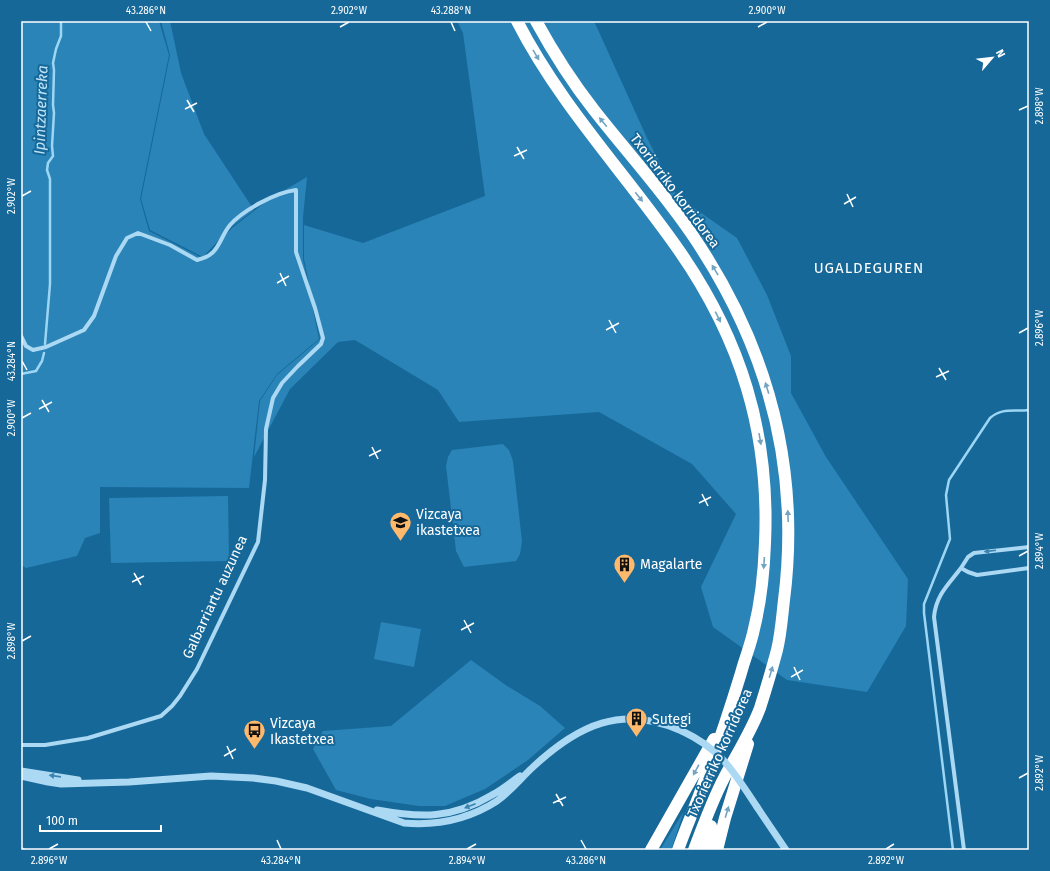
<svg xmlns="http://www.w3.org/2000/svg" width="1050" height="871" font-family="'Fira Sans',sans-serif">
	<style>
		.green { fill: #2a84b7 }
		.lines { fill: none; stroke-linecap: round; stroke-linejoin: round }
		.stream { stroke: #9dd6f4; stroke-width: 2.5 }
		.minor { stroke: #abd8f2; stroke-width: 4 }
		.tertiary { stroke: #abd8f2; stroke-width: 7 }
		.motorway { stroke: #fff; stroke-width: 12 }
		.tertiary-bridge { stroke: #abd8f2; stroke-width: 7 }
		.oneway { fill: #73a4c2 }
		.oneway2 { fill: #3b84af }
		.ticks { fill: none; stroke: #fff; stroke-width: 1.5 }
		.labels { text-anchor: middle; dominant-baseline: central; stroke-width: 4; stroke-linejoin: round; paint-order: stroke }
		.street-label { font-size: 14px; fill: #fff; stroke: #166899 }
		.poi-label { font-size: 14px; fill: #fff; stroke: #166899; text-anchor: start }
		.water-label { font-size: 15px; font-style: italic; fill: #bee4f9; stroke: #166899 }
		.neighbourhood-label { font-size: 15px; letter-spacing: 1px; fill: #fff; stroke: #166899 }
		.neatline { fill: none; stroke: #fff; stroke-width: 1.5 }
		.ticks-label { font-size: 10px; text-anchor: middle; fill: #fff }
	</style>
	<rect width="100%" height="100%" fill="#166899"/>
	<!-- green -->
	<path class="green" d="M21 21H159L169 55 140 199 149 231 204 259 232 228 271 198 307 177 303 217V259L319 339 277 374 259 401 249 488 100 487V533L85 538 77 556 26 568 21 565Z
		M161 21H170L181 73 204 134 254 210 231 227 203 257 150 230 141 199 170 55Z
		M457 21H594L647 138 677 196 737 238 767 295 791 356V393L826 457 908 579 906 626 867 692 787 680 713 627 701 587 736 514 692 464 599 412 459 422 438 390 355 340 338 342 290 389 254 457 260 401 277 375 320 339 304 259V225L363 243 485 196 463 33Z
		M503 444 509 450 513 461 522 541 520 554 516 561 464 567 456 551 446 466 448 457 452 450Z
		M228 496 229 561 111 563 109 498Z
		M381 622 421 629 414 667 374 659Z
		M471 660 507 686 540 706 565 728 528 760 485 789 445 806H419L371 799 336 790 313 749 323 731 391 726Z
		M684 811 671 850H660Z"/>
	<g class="lines">
		<!-- stream -->
		<path class="stream" d="M45 344 50 284V179L47 170 48 163 53 156 52 146 54 113 53 105 54 70 53 63 56 49 61 36V21
			M21 374 36 371 42 361 44 353
			M21 848 25 850
			M953 850 924 613V604L950 539 946 495 949 480 990 418C1003 407 1014 412 1029 410"/>
		<!-- minor -->
		<path class="minor" d="M21 336 26 346 33 350 46 347 84 330 94 316 116 256 127 238 138 233 170 245 197 260C220 255 218 240 230 225 243 210 277 192 296 190V252L315 308 323 338 321 344 298 366 282 383 273 398 266 429 265 480 258 542 197 669 180 696 172 706 161 716 88 738 45 745H21
			M1029 547 974 553 968 557 961 568 968 572 977 575 1029 568
			M961 568C948 585 936 595 934 617L964 850"/>
		<!-- tertiary -->
		<path class="tertiary" d="M21 771 78 780
			M21 776 48 782 61 784 129 782 211 776 253 778 276 781 307 788 404 823C438 826 469 819 497 801 511 791 521 778 533 767 578 725 622 704 682 731
			M757 807 786 850
			M377 810C421 818 452 819 492 795 502 790 511 782 520 776"/>
		<!-- motorway -->
		<path class="motorway" d="M517 21C560 105 625 173 678 249 741 339 770 433 765 543 764 572 761 601 754 629 751 644 745 658 741 673 730 709 718 746 704 782 696 805 686 827 678 850
			M536 21C553 52 572 82 594 110 626 151 662 190 691 233 767 344 801 466 784 600 782 617 781 634 777 650 772 669 766 689 760 708 751 732 736 755 724 778 712 801 703 826 694 850
			M651 850 714 739
			M705 850 711 826
			M717 850 725 818 748 744"/>
		<!-- tertiary-bridge -->
		<path class="tertiary-bridge" d="M682 731C722 750 733 771 757 807"/>
	</g>
	<!-- one-way arrows -->
	<defs><path id="oneway-solid" d="M-6-.8H1V-3.2L6.5 0L1 3.2V.8H-6Z"/></defs>
	<g class="oneway">
		<use href="#oneway-solid" transform="translate(536 55) rotate(59)"/>
		<use href="#oneway-solid" transform="translate(603 122) rotate(-129)"/>
		<use href="#oneway-solid" transform="translate(639 197) rotate(52)"/>
		<use href="#oneway-solid" transform="translate(715 270) rotate(-121)"/>
		<use href="#oneway-solid" transform="translate(718 317) rotate(63)"/>
		<use href="#oneway-solid" transform="translate(767 388) rotate(-107)"/>
		<use href="#oneway-solid" transform="translate(760 439) rotate(80)"/>
		<use href="#oneway-solid" transform="translate(788 516) rotate(-92)"/>
		<use href="#oneway-solid" transform="translate(764 563) rotate(94)"/>
		<use href="#oneway-solid" transform="translate(771 672) rotate(-73)"/>
		<use href="#oneway-solid" transform="translate(696 770) rotate(119)"/>
		<use href="#oneway-solid" transform="translate(727 812) rotate(-73)"/>
	</g>
	<g class="oneway2">
		<use href="#oneway-solid" transform="translate(990 551) rotate(173)"/>
		<use href="#oneway-solid" transform="translate(55 776) rotate(-172)"/>
		<use href="#oneway-solid" transform="translate(470 806) rotate(159)"/>
	</g>
	<!-- ticks -->
	<path class="ticks" d="M146 22 151 31M451 22 455 31M340 27 349 22M758 27 767 22M187 100 194 112M185 109 197 103M1019 110 1028 106M517 147 524 159M514 156 527 150M847 194 853 207M22 196 31 191M844 204 856 197M280 273 286 286M277 283 289 276M609 320 616 333M606 330 619 323M1019 333 1028 328M22 361 27 370M939 368 946 380M936 377 949 371M42 400 49 412M39 409 52 402M22 418 31 413M372 447 378 459M369 456 381 450M702 494 708 506M699 503 711 497M1019 556 1028 551M134 573 141 585M132 582 144 576M464 620 471 633M461 630 474 623M22 641 31 636M794 667 800 680M791 677 803 670M227 746 233 759M224 756 236 749M1019 778 1028 773M556 794 563 806M553 803 566 797M277 840 281 849M581 840 586 849M49 849 58 844M467 849 476 844M886 849 894 844"/>
	<!-- icons -->
	<defs>
		<symbol id="school-pin" viewBox="-11 -11 22 30"><path d="M0 17L-7.5 6A9.5 9.5 0 1 1 7.5 6Z" fill="#ffb96c" stroke="#166899"/><path d="M0-5L7-2L0 1L-7-2ZM-4 1L0 2.5L4 1V4Q0 6-4 4Z" fill="#111"/></symbol>
		<symbol id="building-pin" viewBox="-11 -11 22 30"><path d="M0 17L-7.5 6A9.5 9.5 0 1 1 7.5 6Z" fill="#ffb96c" stroke="#166899"/><path d="M-4-6H4V6H1V3H-1V6H-4ZM-2.5-4.3h1.7v1.8h-1.7ZM.8-4.3h1.7v1.8H.8ZM-2.5-1h1.7V.8h-1.7ZM.8-1h1.7V.8H.8Z" fill="#111"/></symbol>
		<symbol id="bus-pin" viewBox="-11 -11 22 30"><path d="M0 17L-7.5 6A9.5 9.5 0 1 1 7.5 6Z" fill="#ffb96c" stroke="#166899"/><path d="M-5-6H5V4H4V6H2V4H-2V6H-4V4H-5ZM-3.5-4V0h7V-4ZM-3.5 1.2v1.5H-2V1.2ZM2 1.2v1.5H3.5V1.2Z" fill="#111"/></symbol>
	</defs>
	<g fill-rule="evenodd">
		<use href="#school-pin" x="388" y="510" width="25" height="34"/>
		<use href="#building-pin" x="612" y="552" width="25" height="34"/>
		<use href="#building-pin" x="624" y="706" width="25" height="34"/>
		<use href="#bus-pin" x="242" y="718" width="25" height="34"/>
	</g>
	<g class="labels">
		<!-- street labels -->
		<g class="street-label">
			<text transform="translate(675 191) rotate(53)">Txorierriko korridorea</text>
			<text transform="translate(215 597) rotate(-65)">Galbarriartu auzunea</text>
			<text transform="translate(720 753) rotate(-66)">Txorierriko korridorea</text>
		</g>
		<!-- poi labels -->
		<g class="poi-label">
			<text x="416" y="514">Vizcaya<tspan x="416" dy="16">ikastetxea</tspan></text>
			<text x="640" y="564">Magalarte</text>
			<text x="652" y="719">Sutegi</text>
			<text x="270" y="723">Vizcaya<tspan x="270" dy="16">Ikastetxea</tspan></text>
		</g>
		<!-- water labels -->
		<g class="water-label">
			<text transform="translate(41 110) rotate(-88)">Ipintzaerreka</text>
		</g>
		<!-- neighbourhood labels -->
		<g class="neighbourhood-label">
			<text x="869" y="268">UGALDEGUREN</text>
		</g>
	</g>
	<!-- border -->
	<rect width="1050" height="871" fill="none" stroke="#166899" stroke-width="44"/>
	<!-- north arrow -->
	<g transform="translate(992 58) rotate(62)" stroke="#166899" stroke-width="3" paint-order="stroke">
	<path d="M0-3L7 15L0 10L-7 15Z" fill="#ffffff"/>
	<text y="-6" font-size="11" font-weight="bold" text-anchor="middle" fill="#ffffff">N</text>
	</g>
	<!-- scale -->
	<path d="M40 825v6h121v-6" fill="none" stroke="#ffffff" stroke-width="2"/>
	<text x="46" y="825" font-size="12" fill="#ffffff" stroke="#166899" stroke-width="3" paint-order="stroke">100 m</text>
	<rect x="22" y="22" width="1006" height="827" class="neatline"/>
	<g class="ticks-label">
		<text x="146" y="14">43.286°N</text>
		<text x="349" y="14">2.902°W</text>
		<text x="451" y="14">43.288°N</text>
		<text x="767" y="14">2.900°W</text>
		<text transform="translate(1039 106) rotate(-90)" y="4">2.898°W</text>
		<text transform="translate(11 196) rotate(-90)" y="4">2.902°W</text>
		<text transform="translate(1039 328) rotate(-90)" y="4">2.896°W</text>
		<text transform="translate(11 361) rotate(-90)" y="4">43.284°N</text>
		<text transform="translate(11 418) rotate(-90)" y="4">2.900°W</text>
		<text transform="translate(1039 551) rotate(-90)" y="4">2.894°W</text>
		<text transform="translate(11 641) rotate(-90)" y="4">2.898°W</text>
		<text transform="translate(1039 773) rotate(-90)" y="4">2.892°W</text>
		<text x="49" y="864">2.896°W</text>
		<text x="281" y="864">43.284°N</text>
		<text x="467" y="864">2.894°W</text>
		<text x="586" y="864">43.286°N</text>
		<text x="886" y="864">2.892°W</text>
	</g>
</svg>
